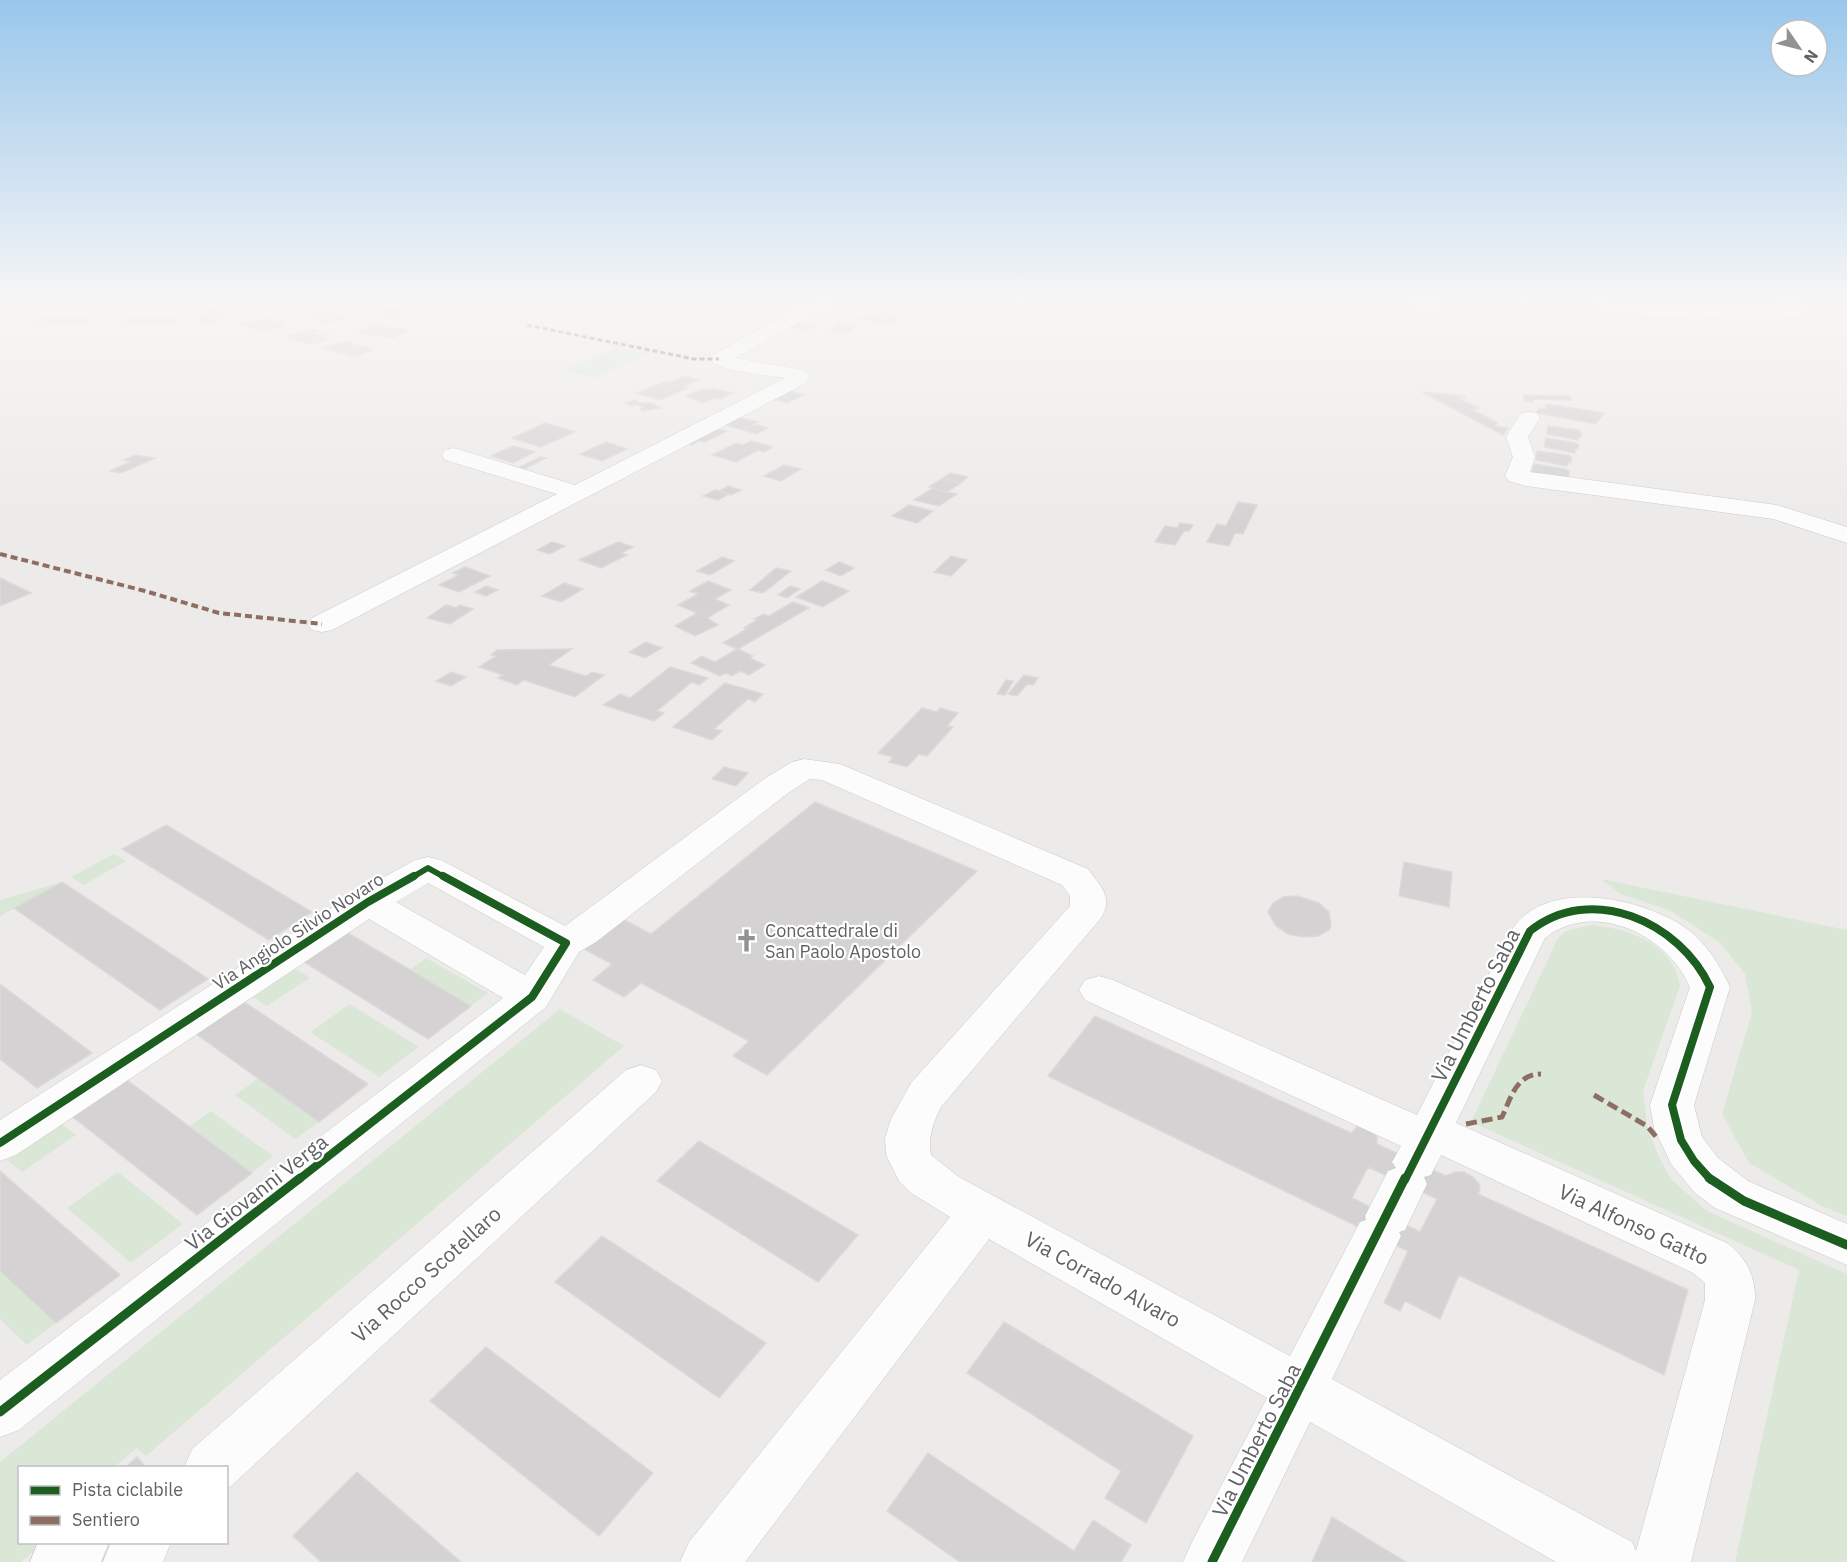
<svg xmlns="http://www.w3.org/2000/svg" width="1847" height="1562" font-family="'IBM Plex Sans',sans-serif">
	<style>
		.green { fill: #dae7d6 }
		.building { fill: #d4d2d2; stroke: #dcdad8; stroke-width: 1.5; fill-rule: evenodd }
		.lines { fill: none; stroke-linecap: round; stroke-linejoin: round }
		.minor-casing { stroke: #c8c8c8; stroke-width: 1 }
		.minor { fill: #fcfcfc; fill-rule: evenodd }
		.quiet-far2 { stroke: #8d6e63; stroke-width: 3; stroke-dasharray: 5 3; stroke-linecap: butt }
		.quiet-far1 { stroke: #8d6e63; stroke-width: 4; stroke-dasharray: 7 4; stroke-linecap: butt }
		.quiet { stroke: #8d6e63; stroke-width: 5; stroke-dasharray: 11 5; stroke-linecap: butt }
		.cycleway-far2-casing { stroke: #fff; stroke-width: 10 }
		.cycleway-far1-casing { stroke: #fff; stroke-width: 11 }
		.cycleway-casing { stroke: #fff; stroke-width: 13 }
		.cycleway-far2 { stroke: #1b5e20; stroke-width: 6 }
		.cycleway-far1 { stroke: #1b5e20; stroke-width: 8 }
		.cycleway { stroke: #1b5e20; stroke-width: 9 }
		.labels { text-anchor: middle; dominant-baseline: central; stroke-width: 4.5; stroke-linejoin: round; paint-order: stroke }
		.poi-label { font-size: 18px; fill: #5f6266; stroke: #fff; text-anchor: start }
		.street-label { font-size: 18px; fill: #5f6266; stroke: #fff }
		.near-street-label { font-size: 21px; fill: #5f6266; stroke: #fff }
	</style>
	<rect width="100%" height="100%" fill="#edebe9"/>
	<!-- green -->
	<path class="green" d="M617 347 650 353 595 378 564 370Z
		M114 854 126 861 83 885 71 877Z
		M1601 879 1847 930V1216L1822 1206 1749 1163 1722 1114 1752 1012 1745 974 1720 943 1671 911 1621 894Z
		M62 882 0 916V900Z
		M1590 925C1627 928 1674 943 1680 986L1643 1091 1647 1126 1658 1155 1671 1179 1707 1211 1847 1274V1562H1735L1799 1270 1471 1122 1558 938 1566 931Z
		M426 958 488 993 471 1006 410 970Z
		M295 968 310 978 267 1006 253 997Z
		M350 1004 419 1047 379 1077 310 1032Z
		M560 1009 624 1046 146 1456 137 1448 114 1467 20 1468V1542L44 1543 21 1562H0V1462Z
		M259 1078 319 1122 295 1139 235 1095Z
		M211 1111 273 1156 252 1173 190 1126Z
		M62 1124 76 1135 22 1172 7 1160Z
		M118 1172 183 1224 131 1263 67 1208Z
		M0 1271 56 1323 27 1345 0 1319Z"/>
	<!-- building -->
	<path class="building" d="M269 301H276L274 303 304 302 297 309 255 310 263 303Z
		M341 301H377L380 303 362 308Z
		M493 301H511L521 304 501 311 481 305Z
		M744 301H764L773 303 759 310 736 306Z
		M913 301H932L935 302 926 308 907 305Z
		M1096 301H1123L1112 311 1088 308Z
		M1564 301H1589L1597 307H1580Z
		M194 304 185 312 139 313 149 305Z
		M872 304 901 308 889 315 863 309Z
		M108 305 99 312 53 313 63 306Z
		M213 306H235L218 322H195Z
		M391 306 415 313 395 320 370 312Z
		M327 310 350 317 324 324 320 322 325 321 309 315Z
		M868 313 899 318 889 325 858 319Z
		M133 317H179L170 324 123 325Z
		M270 317 274 319 269 320 285 323 279 324 285 326 264 332 241 324Z
		M44 318H93L83 325 33 326Z
		M797 321 816 325 807 330 787 327Z
		M840 323 857 325 847 333 830 331Z
		M372 325 409 330 393 338 355 333Z
		M314 329 318 331 312 333 319 335 325 333 330 335 324 337 329 339 310 345 286 336Z
		M344 341 374 350 354 357 324 348Z
		M685 376 699 380 683 387 669 383Z
		M664 382 687 388 660 400 637 393Z
		M702 389 710 390 713 389 733 393 721 399 714 398 703 403 686 396Z
		M786 390 804 395 787 403 770 398Z
		M1422 392 1465 396 1466 398H1457L1479 408 1473 410 1491 419 1497 423 1495 426 1508 428 1503 435Z
		M1524 395 1569 396 1571 400 1534 399 1533 402 1524 401Z
		M634 400 639 403H651L661 408 643 411 640 409 644 408 636 404 630 406 625 403Z
		M1547 404 1604 413 1596 424 1536 413 1539 408 1545 409Z
		M737 417 758 422 743 430 722 424Z
		M545 423 575 432 541 447 512 438Z
		M754 424 768 428 757 434 743 430Z
		M1548 426 1578 430 1581 432V437L1578 436V440L1547 434Z
		M714 428 727 431 705 442 699 441 692 445 685 443Z
		M1546 438 1576 443 1579 445 1578 449H1575V453L1544 447Z
		M751 441 773 447 764 452 758 450 736 462 712 455 736 443 743 445Z
		M606 442 627 449 602 461 580 454Z
		M513 446 535 452 513 463 491 456Z
		M1537 451 1568 455 1571 457V463L1568 462 1567 466 1536 460Z
		M135 455 155 458 121 473 110 471 130 462 124 460Z
		M540 457 546 458 524 469 518 468Z
		M1534 464 1565 469 1569 471V477L1565 476V481L1532 474Z
		M784 465 801 469 781 481 764 476Z
		M951 473 968 477 961 483 943 478Z
		M943 478 961 483 947 492 929 487Z
		M728 486 741 490 731 495 719 491Z
		M933 488 947 492 957 494 939 506 914 500Z
		M715 490 719 491 729 494 718 500 703 496Z
		M1238 502 1257 505 1243 534 1235 533 1229 546 1207 542 1217 524 1226 526Z
		M909 505 933 511 917 523 892 516Z
		M1180 523 1193 525 1189 531H1184L1175 545 1155 542 1165 526 1177 528Z
		M552 542 565 546 550 554 537 550Z
		M618 542 633 547 621 553 627 555 601 568 579 560Z
		M951 556 967 560 951 576 934 572Z
		M722 557 734 561 710 575 697 571Z
		M839 562 854 568 841 576 826 570Z
		M465 567 490 576 459 592 439 585 459 575 453 573Z
		M776 568 791 571 763 593 750 590Z
		M0 578 31 593 0 606Z
		M708 581 731 590 715 599 729 605 707 618 718 625 695 636 675 626 697 613 678 605 698 594 690 591Z
		M822 581 849 591 823 607 796 597Z
		M564 583 583 589 561 602 542 596Z
		M486 586 498 590 486 596 475 592Z
		M790 586 800 589 787 598 778 595Z
		M793 602 809 608 738 649 753 656 750 658 765 665 749 675 740 671 732 676 726 673 720 676 691 663 702 656 715 662 737 649 723 643 747 629 744 628 757 620 754 619 764 614 769 616Z
		M446 605 456 608 460 605 473 609 450 624 427 618Z
		M646 642 662 648 645 658 629 652Z
		M572 649 549 665 586 676 592 672 604 675 575 697 524 680 517 685 498 678 503 675 479 667 496 656 491 655 497 650Z
		M670 667 708 678 699 685 692 682 657 711 664 713 654 721 603 705 620 694 630 698Z
		M451 672 466 677 451 686 436 681Z
		M1024 675 1038 678 1033 685 1027 684 1017 696 1008 694Z
		M1006 680 1013 681 1005 695 997 694Z
		M725 683 763 694 755 702 748 699 714 729 722 731 712 740 673 727Z
		M922 708 937 712 940 708 958 713 947 726 953 727 927 756 919 754 907 767 889 762 893 757 878 753Z
		M724 767 748 773 736 786 712 779Z
		M815 802 977 871 767 1075 733 1056 749 1041 641 983 624 997 593 980 612 964 580 947 619 917 651 934Z
		M166 825 312 912 269 940 122 849Z
		M1404 862 1452 872 1449 907 1399 896Z
		M62 882 185 963 208 979 160 1010 14 908Z
		M1297 896 1319 903 1329 912 1331 926 1329 930 1318 936 1303 937 1288 934 1276 926 1268 912 1273 903 1283 897Z
		M348 933 471 1006 428 1039 304 962Z
		M0 984 92 1053 37 1088 0 1059Z
		M244 1002 368 1084 319 1122 196 1034Z
		M1095 1016 1351 1133 1358 1126 1366 1127 1377 1137V1144L1446 1176 1455 1172H1464L1473 1177 1479 1184 1480 1190 1478 1194 1688 1290 1664 1375 1459 1275 1440 1319 1405 1301 1400 1311 1384 1303 1408 1251 1048 1076ZM1368 1167 1437 1199 1420 1232 1352 1198Z
		M127 1080 252 1173 197 1215 73 1117Z
		M699 1141 858 1235 818 1282 657 1181Z
		M0 1171 120 1275 56 1323 0 1271Z
		M602 1236 766 1343 719 1398 555 1282Z
		M1004 1322 1193 1436 1146 1523 1105 1498 1121 1471 967 1373Z
		M486 1347 653 1473 599 1536 430 1401Z
		M928 1453 1074 1551 1093 1520 1131 1545 1121 1562H960L887 1511Z
		M137 1457 144 1465 141 1468H125Z
		M357 1472 461 1562H321L293 1536Z
		M1332 1517 1406 1562H1312Z"/>
	<g class="lines">
		<defs>
			<path id="minor" d="M813 301H836L735 358 803 370 810 376 806 383 332 630 322 632 312 630 308 624 312 618 557 494 445 460 442 455 445 450 453 448 461 450 575 485 785 378C768 375 718 372 709 359L712 355Z
				M1406 301H1448C1439 309 1415 309 1406 301Z
				M1593 301 1722 310 1779 308 1773 301H1793L1804 313 1801 317 1795 318C1762 319 1612 324 1593 301Z
				M1529 412 1537 413 1540 418 1528 437 1535 457 1530 472 1777 505 1847 527V543L1773 519 1526 486 1509 481 1505 476 1513 457 1506 437 1521 413Z
				M804 759 840 764 1088 869C1100 886 1114 897 1101 918L941 1107C933 1123 928 1137 931 1155L959 1177 1290 1356 1360 1222 1366 1220 1365 1216 1388 1171 1396 1168 1392 1162 1401 1146 1085 1000 1079 990 1085 980 1099 976 1113 980 1417 1115 1511 931C1545 876 1644 898 1687 929 1707 944 1719 964 1730 987L1694 1105 1702 1137 1718 1158 1748 1181 1847 1224V1265L1715 1208 1695 1193 1671 1164 1654 1128 1650 1105 1690 987C1668 935 1594 899 1545 938L1456 1123 1727 1243C1746 1257 1756 1277 1755 1300L1691 1562H1556L1310 1422 1242 1562H1183L1192 1542 1267 1398 989 1239 745 1562H680L689 1542 950 1217 911 1193 899 1181 886 1155 885 1138 891 1119 911 1083 1070 906V896L1062 885 822 780 810 779 788 793 596 942 579 952 546 1007 19 1430 0 1437V1380L503 998 369 919 16 1155 0 1161V1120L355 893 415 860 428 857 441 860 565 926 764 779 792 762ZM428 883 544 947 525 975 396 902ZM1441 1155 1693 1273 1705 1283V1300L1636 1551 1632 1542 1332 1379 1401 1236 1399 1232 1405 1230 1427 1184 1424 1177 1431 1175Z
				M641 1065 656 1070 662 1081 656 1092 230 1487 226 1489V1468H184L192 1449 626 1070Z
				M38 1542H109L101 1562H30Z
				M111 1542H171L163 1562H103Z"/>
		</defs>
		<!-- minor casing -->
		<use href="#minor" class="minor-casing"/>
		<!-- minor -->
		<use href="#minor" class="minor"/>
		<!-- quiet-far2 -->
		<path class="quiet-far2" d="M527 325 694 359H719"/>
		<!-- quiet-far1 -->
		<path class="quiet-far1" d="M0 554 145 591 219 613 322 624"/>
		<!-- quiet -->
		<path class="quiet" d="M1594 1095 1647 1126 1658 1139
			M1466 1124 1502 1117C1511 1098 1516 1074 1541 1074"/>
		<defs>
			<path id="cycleway-far2" d="M411 878 428 868 446 878"/>
			<path id="cycleway-far1" d="M0 1143 368 902 414 876
				M298 1180 532 997 566 943 443 876
				M1405 1180 1530 931C1591 882 1680 922 1710 987L1672 1105 1681 1140 1694 1161 1711 1180"/>
			<path id="cycleway" d="M1709 1178 1744 1201 1847 1245
				M0 1412 300 1178
				M1212 1562 1405 1178"/>
		</defs>
		<!-- cycleway-far2 casing -->
		<use href="#cycleway-far2" class="cycleway-far2-casing"/>
		<!-- cycleway-far1 casing -->
		<use href="#cycleway-far1" class="cycleway-far1-casing"/>
		<!-- cycleway casing -->
		<use href="#cycleway" class="cycleway-casing"/>
		<!-- cycleway-far2 -->
		<use href="#cycleway-far2" class="cycleway-far2"/>
		<!-- cycleway-far1 -->
		<use href="#cycleway-far1" class="cycleway-far1"/>
		<!-- cycleway -->
		<use href="#cycleway" class="cycleway"/>
	</g>
	<!-- sky -->
	<linearGradient id="sky" x2="0" y2="1"><stop stop-color="#99c7ec"/><stop offset="0.58" stop-color="#f7f6f5"/><stop offset="1" stop-color="#f7f6f5" stop-opacity="0"/></linearGradient>
	<rect width="1847" height="520" fill="url(#sky)"/>
	<!-- icons -->
	<defs>
		<symbol id="church-bare" viewBox="-9 -9 18 18"><path d="M-1.2-6h2.4v3.5h3.3v2.4h-3.3V6h-2.4V-.1h-3.3v-2.4h3.3Z" fill="#919294" stroke="#fff" stroke-width="2.5" paint-order="stroke"/></symbol>
	</defs>
	<g fill-rule="evenodd">
		<use href="#church-bare" x="730" y="924" width="33" height="33"/>
	</g>
	<g class="labels">
		<!-- poi labels -->
		<g class="poi-label">
			<text x="765" y="930">Concattedrale di<tspan x="765" dy="21">San Paolo Apostolo</tspan></text>
		</g>
		<!-- street labels -->
		<g class="street-label">
			<text transform="translate(298 931) rotate(-33)">Via Angiolo Silvio Novaro</text>
		</g>
		<!-- near-street labels -->
		<g class="near-street-label">
			<text transform="translate(1475 1005) rotate(-63)">Via Umberto Saba</text>
			<text transform="translate(256 1192) rotate(-38)">Via Giovanni Verga</text>
			<text transform="translate(1634 1224) rotate(25)">Via Alfonso Gatto</text>
			<text transform="translate(426 1274) rotate(-42)">Via Rocco Scotellaro</text>
			<text transform="translate(1103 1279) rotate(29)">Via Corrado Alvaro</text>
			<text transform="translate(1256 1440) rotate(-63)">Via Umberto Saba</text>
		</g>
	</g>
	<!-- legend -->
	<rect x="18" y="1466" width="210" height="78" fill="#ffffff" stroke="#bfc0c2" stroke-width="1.5"/>
	<rect x="30" y="1486" width="30" height="9" fill="#1b5e20" stroke="#bfc0c2" stroke-width="1.5"/>
	<text x="72" y="1496" font-size="18" fill="#5f6266">Pista ciclabile</text>
	<rect x="30" y="1516" width="30" height="9" fill="#8d6e63" stroke="#bfc0c2" stroke-width="1.5"/>
	<text x="72" y="1526" font-size="18" fill="#5f6266">Sentiero</text>
	<!-- north arrow -->
	<g transform="translate(1799 48) rotate(125)"><circle r="28" fill="#ffffff" stroke="#bfc0c2" stroke-width="1.5"/>
	<path d="M0-4.5L10 22L0 15L-10 22Z" fill="#919294"/>
	<text y="-9" font-size="16" font-weight="bold" text-anchor="middle" fill="#5f6266">N</text>
	</g>
</svg>
